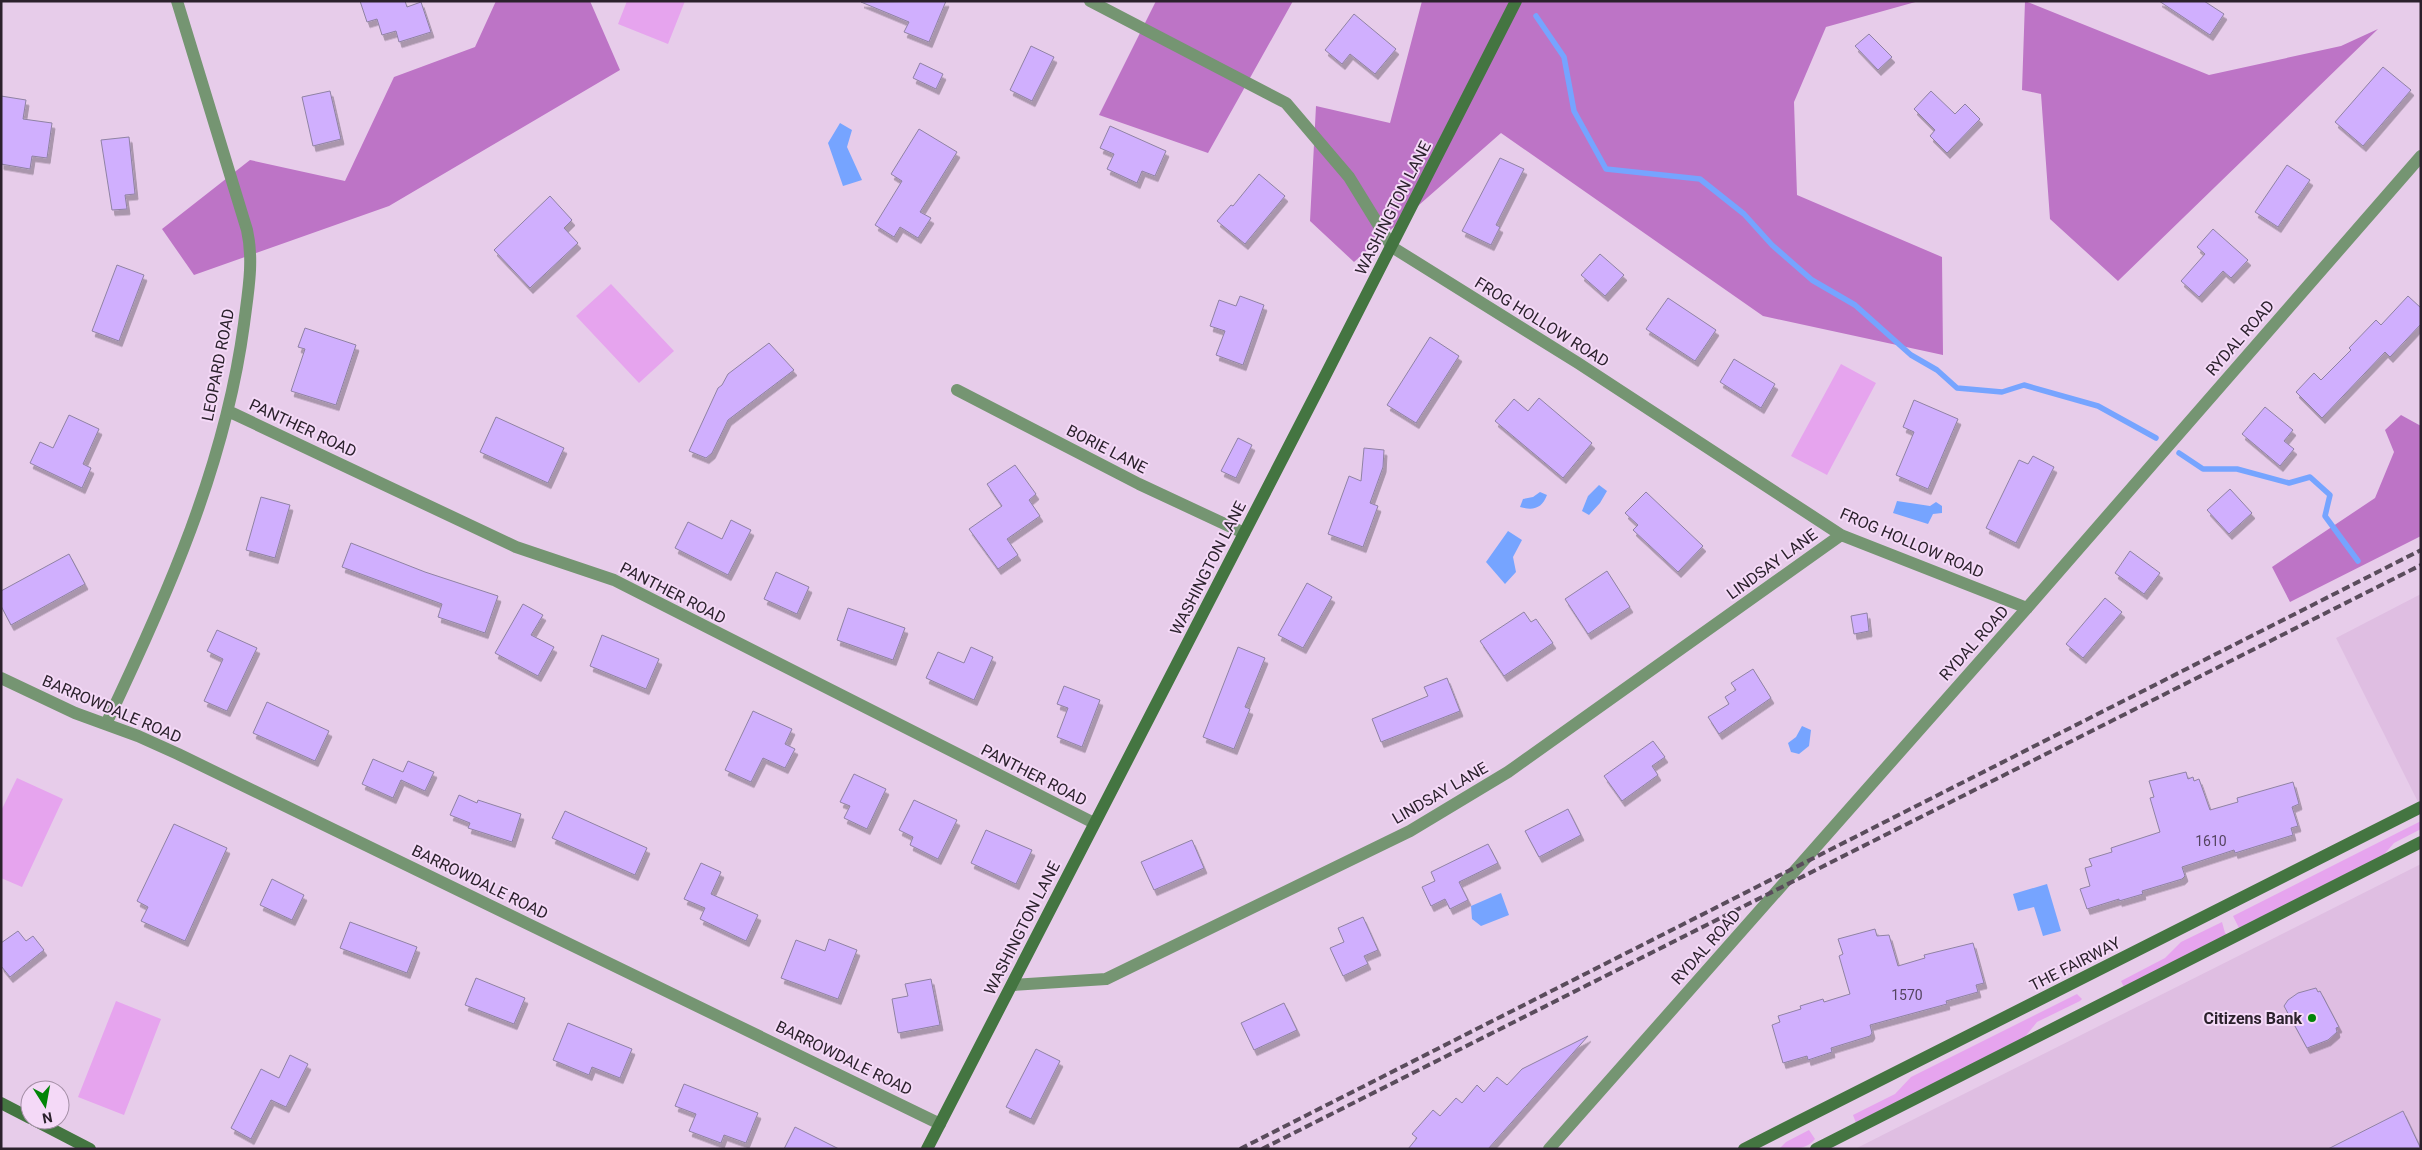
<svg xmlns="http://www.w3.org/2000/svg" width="2422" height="1150" font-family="Roboto,sans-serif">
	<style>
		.built { fill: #dfbee2 }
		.green { fill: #e6a4ee }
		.forest { fill: #bd74c6 }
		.water { fill: #76a4ff }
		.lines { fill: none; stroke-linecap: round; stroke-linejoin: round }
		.stream { stroke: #76a4ff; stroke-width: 5.5 }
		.building { fill: #d0affe; stroke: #8f82a3; filter: url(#shadow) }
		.minor { stroke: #759572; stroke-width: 12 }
		.tertiary { stroke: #759572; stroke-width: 12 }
		.secondary { stroke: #447541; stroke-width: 12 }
		.rail { stroke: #5a4c5c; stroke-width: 4; stroke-dasharray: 8 4; stroke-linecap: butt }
		.poi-dot { fill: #018507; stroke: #f4d9f7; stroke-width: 2 }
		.labels { text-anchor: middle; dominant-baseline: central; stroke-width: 4; stroke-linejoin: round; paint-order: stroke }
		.number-label { font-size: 14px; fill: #544460 }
		.street-label { font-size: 16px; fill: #2b212c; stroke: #f4d9f7 }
		.poi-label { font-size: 16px; font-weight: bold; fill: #2b212c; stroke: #f4d9f7; text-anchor: end }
	</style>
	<defs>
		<filter id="shadow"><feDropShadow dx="3" dy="5.5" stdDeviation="0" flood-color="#0004"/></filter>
	</defs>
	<rect width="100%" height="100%" fill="#e7ccea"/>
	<!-- built -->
	<path class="built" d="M2421 594V801L2418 802 2336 638Z
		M2421 864V1149H1855L1924 1114Z"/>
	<!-- green -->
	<path class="green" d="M627 1H685L668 44 618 24Z
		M611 284 674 351 639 383 576 316Z
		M1841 364 1876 383 1827 475 1791 456Z
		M17 778 63 799 22 887 1 878V811Z
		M2421 821V829L2394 843 2381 858 2239 928 2233 916Z
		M2222 922 2225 933 2228 935 2124 987 2121 981 2165 958 2181 942Z
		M2077 994 2082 999 2080 1001 2037 1022 2024 1038 1856 1123 1853 1115 1895 1094 1911 1077Z
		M116 1001 161 1019 124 1115 78 1097Z
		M1809 1130 1815 1139C1807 1150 1792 1149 1779 1149L1786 1142Z"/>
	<!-- forest -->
	<path class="forest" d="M496 1H590L620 70 389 206 194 275 162 229 250 160 345 181 394 77 475 47Z
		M1156 1H1293L1208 153 1099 115Z
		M1422 1H1919L1826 27 1794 102 1797 195 1942 257 1943 355 1763 316 1501 133 1354 262 1310 221 1316 106 1390 123Z
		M2025 1 2209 75 2341 46 2378 29 2118 281 2050 219 2041 94 2022 90Z
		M2401 415 2421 426V536L2290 602 2272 567 2375 498 2394 452 2385 430Z"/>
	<!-- water -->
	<path class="water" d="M840 123 852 130 847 147 862 180 843 186 828 143Z
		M1599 485 1607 491 1600 503 1589 515 1582 511 1588 496Z
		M1540 492 1547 495C1542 508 1534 511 1520 507L1523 499 1533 497Z
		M1897 501 1930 506 1936 502 1942 506V513L1933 514 1928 524 1893 513Z
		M1508 531 1522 540 1513 557 1516 572 1505 584 1486 562Z
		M1802 726 1811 730 1809 746 1799 754 1791 752 1788 743 1796 737Z
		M2047 884 2061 931 2043 936 2034 907 2018 911 2013 894Z
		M1501 893 1509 915 1481 926 1472 919 1471 906Z"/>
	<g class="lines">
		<!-- stream -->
		<path class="stream" d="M1536 16 1564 57 1574 111 1606 169 1700 179 1744 214 1772 245 1812 280 1855 305 1911 355 1937 370 1957 388 2002 392 2024 385 2098 406 2156 438
			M2179 453 2203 469H2237L2289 483 2310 477 2330 495 2325 516 2358 561"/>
	</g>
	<!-- building -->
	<path class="building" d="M360 1H405L407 7 421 2 431 32 399 42 396 31 382 35 377 19 367 22Z
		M946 1 929 42 904 32 909 22 861 2Z
		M2159 1H2204L2224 14 2210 35Z
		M1354 14 1396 49 1375 74 1350 54 1342 64 1325 50Z
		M1869 34 1892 57 1878 70 1855 46Z
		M1031 46 1054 57 1032 101 1010 90Z
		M920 63 943 74 936 89 913 78Z
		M2383 67 2411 90 2363 146 2335 122Z
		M330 91 341 139 313 146 302 97Z
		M1931 91 1955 114 1965 104 1980 119 1947 153 1930 136 1935 130 1914 109Z
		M1 96 26 100 23 119 52 123 47 158 32 156 30 169 1 164Z
		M1110 126 1166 151 1155 176 1142 171 1137 183 1107 169 1114 154 1100 148Z
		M919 129 957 152 920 212 931 218 918 238 900 227 894 237 875 225 902 181 891 174Z
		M129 137 135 194 125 195 127 209 112 210 101 140Z
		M1500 158 1524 169 1496 225 1500 227 1491 245 1462 231Z
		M2287 165 2310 180 2278 227 2255 212Z
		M1259 174 1285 196 1245 244 1217 221 1231 205 1233 206Z
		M550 196 572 220 564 228 578 243 530 288 494 250Z
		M2213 229 2248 260 2231 278 2223 271 2199 297 2181 281 2205 254 2197 247Z
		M1600 254 1624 275 1605 296 1581 275Z
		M117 265 144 275 119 341 92 331Z
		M1240 296 1264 305 1243 365 1216 355 1225 331 1210 326 1219 300 1236 306Z
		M2408 296 2421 308V324L2390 357 2385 352 2322 418 2296 392 2314 373 2321 380 2351 350 2349 348 2376 320 2381 325Z
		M1668 298 1716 330 1695 361 1646 329Z
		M305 328 356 345 336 405 291 391 305 349 298 347Z
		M1430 337 1459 356 1416 423 1387 405Z
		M769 343 794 370 728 420 712 453 706 458 689 451 718 388 722 385 728 374Z
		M1734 359 1775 384 1761 408 1720 382Z
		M1539 398 1592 443 1563 478 1495 421 1514 399 1528 411Z
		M1914 400 1958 419 1928 489 1896 475 1914 432 1903 427Z
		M2265 407 2293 430 2284 441 2294 449 2280 466 2242 434Z
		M69 415 99 429 83 464 91 468 82 488 30 463 40 442 53 448Z
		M496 417 564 448 548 483 480 452Z
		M1238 438 1252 445 1236 478 1221 471Z
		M1364 448 1384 450 1383 467 1370 503 1378 506 1363 547 1328 534 1349 476 1361 481Z
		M2033 456 2054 467 2016 543 1986 528 2019 460 2028 464Z
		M1015 465 1036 494 1029 500 1040 516 1007 539 1018 555 998 569 969 529 1002 506 987 484Z
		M2230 489 2252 513 2229 534 2207 510Z
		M1646 492 1703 546 1678 572 1633 530 1638 525 1625 513Z
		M261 497 290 505 275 558 246 550Z
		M731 520 751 530 728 575 675 548 688 522 722 539Z
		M351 543 425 572 498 596 485 633 438 617 442 604 342 567Z
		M2130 551 2160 573 2144 594 2115 573Z
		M69 554 85 584 11 625 1 606V591Z
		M1607 571 1630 607 1588 634 1565 599Z
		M776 572 809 587 797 614 764 599Z
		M1307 583 1332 597 1303 648 1278 635Z
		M2105 598 2122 612 2083 658 2066 644Z
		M523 604 543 615 531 635 554 647 538 676 495 653Z
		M848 608 905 628 893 660 837 640Z
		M1524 612 1531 622 1536 619 1553 643 1504 676 1480 641Z
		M1867 613 1869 631 1854 634 1851 616Z
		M217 630 257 648 227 711 204 701 223 659 207 651Z
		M602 635 659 659 646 689 590 666Z
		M971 647 993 657 974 700 926 678 938 652 964 663Z
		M1238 647 1265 658 1245 707 1250 709 1234 749 1203 737Z
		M1753 669 1771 698 1719 734 1708 717 1729 704 1725 697 1736 690 1731 683Z
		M1447 678 1460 711 1381 742 1372 719 1428 696 1424 687Z
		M1064 686 1100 700 1082 747 1057 737 1068 708 1057 704Z
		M267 702 329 731 315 761 253 733Z
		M753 711 792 729 785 744 795 749 785 768 763 758 751 782 725 770Z
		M1653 741 1665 757 1652 766 1658 775 1622 801 1604 776Z
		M373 759 403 772 408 761 434 772 425 791 401 780 393 798 362 784Z
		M2186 772 2188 779 2193 777 2194 781 2199 779 2210 810 2238 802 2237 798 2293 782 2299 804 2292 807 2298 826 2291 828 2293 835 2235 853 2234 850 2182 867 2185 876 2182 879 2142 891 2143 894 2119 901V899L2087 909 2080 889 2090 886 2085 868 2092 866 2089 859 2112 852 2111 848 2160 832 2150 798 2154 797 2149 781Z
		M854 774 886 789 867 829 844 818 850 806 840 802Z
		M459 795 477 803 478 800 521 814 512 842 468 828 470 823 450 815Z
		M914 800 957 820 938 859 910 845 913 837 899 830Z
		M1568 809 1581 835 1539 857 1525 831Z
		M565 811 647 848 635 875 552 838Z
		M174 824 227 848 185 941 141 921 148 907 137 901Z
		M986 830 1032 850 1016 884 971 863Z
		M1192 840 1204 868 1154 890 1141 862Z
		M1488 844 1498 863 1459 882 1468 900 1450 909 1445 899 1431 906 1422 887 1435 881 1431 872Z
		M701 863 721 872 711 894 758 915 746 941 700 919 705 908 684 899Z
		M272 879 304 895 292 920 260 905Z
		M1363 917 1378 950 1364 956 1368 964 1343 976 1330 948 1344 942 1338 928Z
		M350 922 417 947 407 973 340 948Z
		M1875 929 1877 936 1889 935 1898 966 1925 958 1924 955 1973 943 1984 983 1976 985 1978 992 1946 1001 1947 1004 1870 1025 1872 1033 1870 1036 1831 1048 1832 1052 1808 1060 1807 1056 1783 1063 1772 1025 1780 1022 1778 1016 1801 1009 1800 1006 1823 999 1824 1002 1850 994 1839 956 1843 954 1838 939Z
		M18 931 26 941 33 936 44 950 10 977 1 966V943Z
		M829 939 857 950 838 999 781 978 796 940 825 951Z
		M476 978 525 998 514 1024 465 1005Z
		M931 979 940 1025 898 1033 892 999 908 996 905 984Z
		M2316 988 2318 992 2320 991 2339 1027 2336 1028 2337 1032 2328 1040 2307 1048 2284 1006 2288 1000 2298 993Z
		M1284 1003 1297 1030 1254 1050 1241 1023Z
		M568 1023 632 1049 620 1078 592 1067 589 1075 553 1060Z
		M1588 1036 1488 1149H1408L1417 1138 1412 1134 1433 1110 1440 1116 1456 1098 1462 1103 1477 1085 1484 1092 1497 1077 1507 1085 1522 1069Z
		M1036 1049 1060 1061 1031 1119 1006 1107Z
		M290 1055 308 1064 286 1107 271 1100 251 1139 231 1128 261 1069 279 1078Z
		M684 1084 758 1113 746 1143 724 1135 721 1143 689 1131 696 1114 675 1106Z
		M2403 1111 2421 1149H2328Z
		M795 1127 839 1149H784Z"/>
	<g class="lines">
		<!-- minor -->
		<path class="minor" d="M1090 1 1286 103 1349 177 1392 247 1578 363 1841 535 2027 608
			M957 390 1139 484 1244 533
			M228 411 516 547 614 580 1094 823
			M1 678 75 713 138 736 178 754 940 1124
			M106 724C167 596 225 466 244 324 248 292 254 261 247 230L177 1
			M1012 985 1106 979 1410 831 1508 772 1841 535"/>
		<!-- tertiary -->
		<path class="tertiary" d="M1549 1149 2027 608 2421 156"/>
		<!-- secondary -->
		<path class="secondary" d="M1 1103 30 1118
			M34 1120 90 1149
			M927 1149 1322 382 1516 1
			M1744 1149 2421 807
			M1816 1149 2421 842"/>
		<!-- rail -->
		<path class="rail" d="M1240 1149 2421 550
			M1262 1149 2421 565"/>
	</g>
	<!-- markers -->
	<circle class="poi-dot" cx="2312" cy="1018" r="5"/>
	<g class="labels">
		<!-- number labels -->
		<g class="number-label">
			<text x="2211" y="841">1610</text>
			<text x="1907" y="995">1570</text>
		</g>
		<!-- street labels -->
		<g class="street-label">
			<text transform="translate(1393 208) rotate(-63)">WASHINGTON LANE</text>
			<text transform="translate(1542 322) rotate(32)">FROG HOLLOW ROAD</text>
			<text transform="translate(2240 338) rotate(-49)">RYDAL ROAD</text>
			<text transform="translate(218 365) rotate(-79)">LEOPARD ROAD</text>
			<text transform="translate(303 428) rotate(25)">PANTHER ROAD</text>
			<text transform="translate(1107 449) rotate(27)">BORIE LANE</text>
			<text transform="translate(1912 543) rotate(23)">FROG HOLLOW ROAD</text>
			<text transform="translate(1772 564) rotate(-36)">LINDSAY LANE</text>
			<text transform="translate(1208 568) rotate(-63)">WASHINGTON LANE</text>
			<text transform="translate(673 593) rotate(27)">PANTHER ROAD</text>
			<text transform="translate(1974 643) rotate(-48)">RYDAL ROAD</text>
			<text transform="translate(112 709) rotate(23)">BARROWDALE ROAD</text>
			<text transform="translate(1034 775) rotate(27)">PANTHER ROAD</text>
			<text transform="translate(1440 793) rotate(-30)">LINDSAY LANE</text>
			<text transform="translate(480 882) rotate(26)">BARROWDALE ROAD</text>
			<text transform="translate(1022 928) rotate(-63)">WASHINGTON LANE</text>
			<text transform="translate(1706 947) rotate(-48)">RYDAL ROAD</text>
			<text transform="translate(2075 964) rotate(-27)">THE FAIRWAY</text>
			<text transform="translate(844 1058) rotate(26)">BARROWDALE ROAD</text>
		</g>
		<!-- poi labels -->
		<g class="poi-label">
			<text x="2302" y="1018">Citizens Bank</text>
		</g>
	</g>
	<!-- border -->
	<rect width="2422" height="1150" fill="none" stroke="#2b212c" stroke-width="5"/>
	<!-- north arrow -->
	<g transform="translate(45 1105) rotate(169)"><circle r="24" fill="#f4d9f7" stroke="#a48fa6"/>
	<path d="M0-4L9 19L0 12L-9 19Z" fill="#018507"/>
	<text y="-8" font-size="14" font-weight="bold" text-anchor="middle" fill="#2b212c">N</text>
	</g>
</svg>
